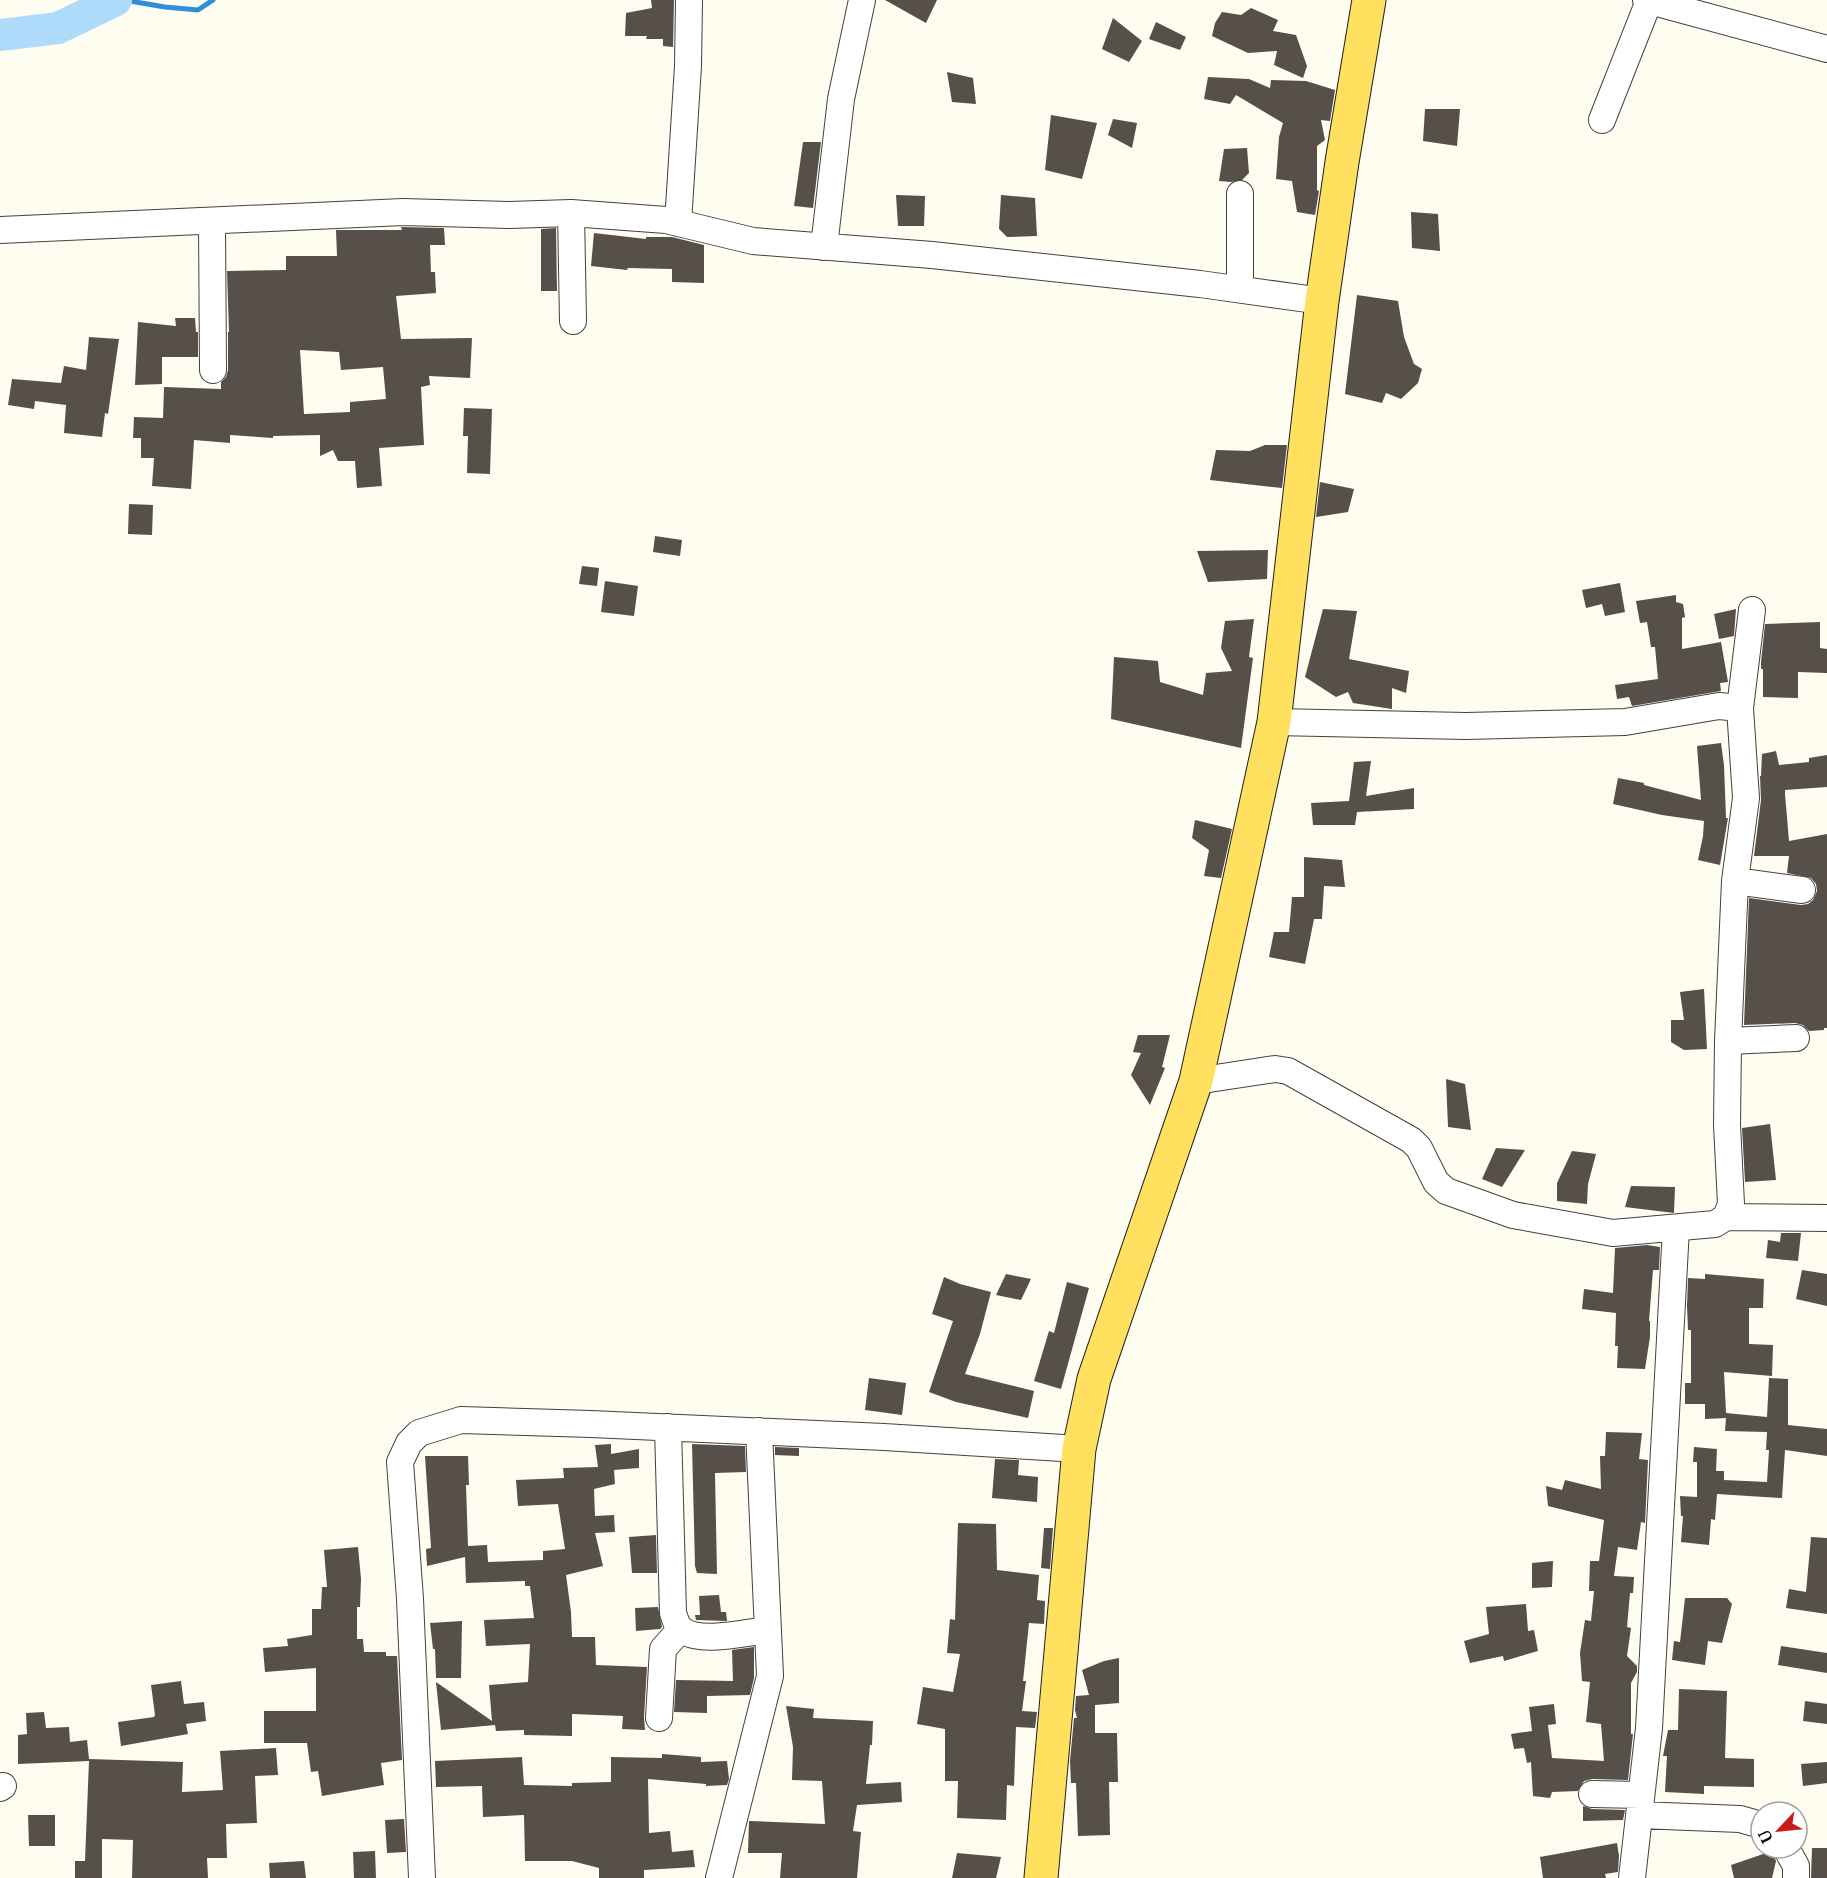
<svg xmlns="http://www.w3.org/2000/svg" width="1827" height="1878" font-family="Merriweather,serif">
	<style>
		.lines { fill: none; stroke-linecap: round; stroke-linejoin: round }
		.stream { stroke: #308dd8; stroke-width: 5 }
		.river { stroke: #afdbfb; stroke-width: 32 }
		.building { fill: #574f49; fill-rule: evenodd }
		.minor-casing { stroke: #414141; stroke-width: 28 }
		.major-casing { stroke: #1f1f1f; stroke-width: 35 }
		.minor { stroke: #fff; stroke-width: 26 }
		.major { stroke: #ffe05f; stroke-width: 33 }
	</style>
	<rect width="100%" height="100%" fill="#fffdef"/>
	<g class="lines">
		<!-- stream -->
		<path class="stream" d="M124 0 165 7 198 10 213 0"/>
		<!-- river -->
		<path class="river" d="M0 35 58 28 116 0"/>
	</g>
	<!-- building -->
	<path class="building" d="M651 0H674L673 47 663 46V39H646L647 36H625L626 13 652 8Z
		M885 0H937L926 23Z
		M1251 8 1278 20 1273 31 1296 35 1307 66 1303 78 1274 65 1277 51 1248 53 1212 36 1215 23 1222 12 1241 15Z
		M1113 18 1142 41 1129 62 1102 49Z
		M1156 22 1186 37 1180 50 1149 39Z
		M947 72 973 78 976 104 952 102Z
		M1208 77 1249 79 1270 88 1271 80 1306 81 1335 90 1330 121 1321 120 1325 140 1317 146V190L1319 191 1315 215 1297 212 1292 181 1276 179 1279 137 1283 123 1236 95 1230 104 1204 99Z
		M1425 109H1460L1457 146 1423 141Z
		M1051 115 1097 123 1082 179 1045 170Z
		M1113 119 1137 123 1132 148 1108 135Z
		M803 142H821L813 208 794 206Z
		M1247 148 1249 173 1242 180 1231 182 1219 181 1224 149Z
		M896 195 925 196 924 226H898Z
		M1001 195 1035 198 1037 236 1007 237 999 229Z
		M1411 212 1438 214 1440 251 1412 248Z
		M401 227 444 228 445 245H430L431 272H435L436 293 396 296 401 339 472 338 470 378 429 376 430 385 421 387 424 445 379 448 382 486 357 488 355 461H338L333 450 320 456V435L273 436V438L230 435V443L194 440 191 489 152 486 154 458H141V438H133L134 417 163 418 164 387 221 389V382L226 377 228 370V332H229L227 271 286 270V256H337L336 230H402ZM300 350 339 352 341 370 383 367 386 399 350 402V412L304 414Z
		M556 228 557 291H541V229Z
		M594 233 646 239V237H672L704 245V283L672 282V269L628 268 627 270 591 266Z
		M1357 295 1398 301 1404 337 1414 364 1422 369 1418 383 1401 399 1386 393 1382 403 1345 394Z
		M175 318H195L196 332H198V357H162V384L135 385 138 322 176 326Z
		M89 337 119 339 108 414 105 413 102 437 64 433 66 405 35 401 34 409 8 405 12 379 61 383 64 366 86 370Z
		M464 408 492 409 490 474 467 473 468 436H463Z
		M1265 445H1287L1282 488 1210 480 1216 450 1250 451Z
		M1320 482 1354 489 1348 512 1316 517Z
		M129 504 153 505 152 535 128 534Z
		M655 536 682 540 680 556 653 552Z
		M1268 550 1267 579 1208 582 1197 551Z
		M582 566 599 568 597 586 579 584Z
		M605 581 638 586 634 616 601 612Z
		M1620 583 1625 612 1605 616 1602 604 1586 608 1582 590Z
		M1676 595V602L1683 604 1685 617 1682 618V649L1721 642 1728 682 1720 683 1721 691 1632 706 1629 697 1617 699 1615 685 1658 679 1655 647H1651L1647 622 1640 623 1636 601Z
		M1323 609 1357 611 1349 659 1409 671 1406 693 1392 688V709L1353 703 1348 692 1336 697 1305 677Z
		M1736 609 1734 636 1719 639 1714 614Z
		M1254 619 1249 657 1253 658 1241 748 1111 719 1114 657 1158 661 1160 682 1203 695 1206 673 1232 671 1221 648 1225 621Z
		M1820 622V648L1827 649V673L1798 672V698L1763 697V669H1761V662L1765 624Z
		M1721 743 1724 765 1726 818H1728L1720 865 1698 860 1703 836 1704 821 1662 815 1613 804 1618 778 1644 783V785L1701 800 1697 746Z
		M1776 751 1779 765 1809 762V758L1827 755V787L1785 790V794L1789 841 1827 834V1028H1824V1030L1809 1031 1803 1025 1795 1023 1744 1025 1749 898 1801 905 1808 904 1813 900 1817 891 1816 884 1811 878 1787 873 1789 856H1754L1761 800 1760 776H1761L1762 754Z
		M1371 761 1366 796 1414 788V809L1357 812 1355 825H1313L1311 803 1349 801 1354 762Z
		M1195 820 1232 829 1221 878 1204 876 1209 850 1192 838Z
		M1304 857 1342 860 1345 887 1324 886 1322 919H1314L1305 964 1269 957 1274 932H1289L1292 897H1304Z
		M1704 989 1707 1049 1684 1050 1671 1042V1020H1684L1680 992Z
		M1138 1035H1170L1162 1067 1165 1068 1150 1105 1131 1075 1141 1053 1133 1052Z
		M1446 1079 1465 1084 1471 1130 1448 1127Z
		M1770 1124 1776 1180 1745 1182 1742 1128Z
		M1496 1148 1525 1150 1502 1187 1482 1179Z
		M1572 1151 1596 1154 1588 1184 1587 1204 1557 1201V1183Z
		M1631 1186 1675 1187 1674 1213 1625 1207Z
		M1781 1233H1801L1798 1261 1766 1258 1768 1240 1780 1242Z
		M1647 1245 1660 1247 1659 1270H1653L1649 1321H1650V1337L1645 1369 1617 1368 1618 1346H1615L1616 1313 1582 1309 1584 1289 1613 1293 1615 1248Z
		M1802 1270 1827 1274V1306L1796 1299Z
		M1006 1274 1031 1279 1021 1300 996 1295Z
		M1705 1274 1764 1279 1763 1308H1749V1344L1773 1345 1772 1376 1724 1372 1726 1413 1767 1417 1769 1378 1788 1379V1425L1827 1429V1456L1785 1450 1782 1498 1717 1494 1715 1520 1711 1519 1709 1545 1681 1542 1683 1516H1681L1680 1496 1697 1497V1462H1693L1694 1447 1717 1449 1716 1471H1724V1480L1767 1482 1769 1450H1766L1767 1432 1725 1431 1726 1418 1705 1419V1404H1685V1383H1691V1330H1688L1687 1306 1688 1278 1705 1279Z
		M944 1277 960 1284 991 1292 980 1334 965 1374 1034 1391 1028 1418 956 1402 929 1392 953 1321 932 1314Z
		M1067 1282 1089 1288 1061 1389 1034 1381 1049 1331 1054 1333Z
		M869 1378 906 1383 902 1415 865 1410Z
		M1606 1432 1642 1433 1639 1459 1648 1460 1645 1523 1641 1522 1637 1550 1618 1547 1614 1576 1634 1577 1633 1593H1630L1627 1627 1631 1628 1627 1656 1637 1666V1672L1631 1683V1734H1633L1628 1780 1592 1779 1584 1781 1578 1791 1552 1792 1550 1798 1533 1796 1531 1762 1527 1763 1524 1748 1514 1749 1511 1734 1532 1731 1529 1707 1554 1704 1556 1724 1548 1725 1552 1758 1604 1761 1601 1724 1586 1722 1590 1682 1582 1681 1580 1653 1585 1620 1591 1621 1594 1591H1589L1590 1561H1599L1604 1520 1548 1506 1546 1486 1562 1490 1565 1480 1601 1489 1600 1456H1605Z
		M611 1444V1454L639 1449V1468L614 1470 615 1484 594 1489 595 1516 614 1515 615 1532 595 1533 603 1566 566 1575 571 1612 572 1637H595L596 1665 647 1667 644 1717 645 1730 622 1729 623 1716 572 1714V1736L524 1735V1730L496 1731 495 1725 441 1730 436 1682 492 1721 489 1685 528 1682 530 1644 486 1646 484 1620 534 1618 530 1586H525V1581L466 1583 465 1557 427 1566 426 1549 431 1548 425 1456H468L469 1485H466L468 1546 487 1545 488 1562 543 1560V1551L565 1549 558 1504 518 1506 516 1480 564 1478 563 1468 598 1467 595 1445Z
		M692 1444 745 1446 746 1472 715 1473 717 1574 697 1573 695 1566Z
		M775 1447 799 1448V1456L775 1455Z
		M995 1459 1019 1460 1018 1475 1038 1477 1037 1502 992 1498Z
		M958 1523 996 1524 997 1570 1039 1575 1037 1600 1045 1601 1044 1624 1029 1623 1023 1681H1026L1022 1711 1037 1712 1035 1728 1016 1727 1014 1786 1007 1785 1006 1820 957 1818 958 1781H945V1729L917 1724 923 1687 953 1692 960 1654 947 1653 950 1619 955 1620Z
		M1044 1528H1053L1050 1569 1041 1568Z
		M656 1535 657 1573H632L629 1537Z
		M1811 1537 1827 1538V1614L1786 1608 1789 1589 1806 1592Z
		M358 1547 361 1579 360 1607H357V1639H363L364 1652H386V1656H397L402 1760 381 1763 384 1785 322 1796 318 1771 311 1772 307 1743H264V1711H316V1668L265 1672 263 1648 288 1646 287 1639 312 1635V1609H321L322 1587H327L324 1550Z
		M1553 1561 1552 1587 1532 1588V1563Z
		M719 1595 721 1612H726L727 1621 696 1620 695 1615H700L699 1596Z
		M1685 1598H1727L1732 1604 1722 1643 1708 1641 1705 1665 1672 1660 1674 1641 1680 1642Z
		M1526 1604 1528 1631 1534 1630 1538 1651 1504 1661 1503 1656 1470 1663 1464 1641 1489 1634 1486 1607Z
		M658 1607 662 1627 660 1629 636 1631 635 1608Z
		M462 1621 461 1678H436L435 1649H433L430 1623Z
		M1781 1646 1827 1653V1673L1778 1665Z
		M754 1647V1678L750 1695 707 1696V1713L674 1712 676 1680 733 1681 732 1650Z
		M1119 1658V1703L1095 1705V1733H1117L1118 1782H1109L1110 1835 1078 1836 1076 1783H1071L1070 1761 1074 1718H1077L1075 1710 1076 1696 1089 1695 1082 1670 1104 1661Z
		M181 1681 184 1704 204 1702 206 1721 186 1724 188 1734 121 1746 118 1722 154 1717 155 1715 151 1685Z
		M1679 1689 1727 1691 1725 1758 1754 1759V1787L1704 1786V1794L1665 1792 1667 1756H1663L1668 1730H1678Z
		M1805 1701 1827 1704V1724L1803 1721Z
		M786 1706 814 1709 813 1718 873 1721 872 1745H870L866 1784 901 1782 902 1802 857 1805 853 1831 861 1832 857 1878H780L782 1853H748L749 1821 825 1824 822 1781 792 1780 793 1747Z
		M44 1712 46 1728 69 1727 70 1742 87 1740 89 1759 183 1762 182 1792 223 1790 220 1751 276 1748 278 1775 255 1776 257 1823 226 1824 227 1858H207L208 1878H132L133 1840 102 1839V1878H75V1861H85L89 1761 18 1764V1735L27 1734 26 1713Z
		M662 1754 701 1757V1762L727 1761 729 1779 727 1785 706 1786V1784L648 1779 649 1833 670 1831 672 1852 693 1850 695 1867 644 1870V1878H599V1868L572 1861H525L524 1815 483 1817 482 1786 436 1787 435 1761 522 1757 524 1785 572 1786V1783L611 1782V1757L662 1758Z
		M1827 1762V1783L1803 1786 1801 1764Z
		M1583 1806 1592 1809 1625 1810 1623 1820 1583 1821Z
		M28 1815H55V1846H29Z
		M404 1819 406 1852 387 1853 385 1820Z
		M1617 1843 1619 1856 1618 1872 1605 1874 1606 1878H1543L1540 1857Z
		M1812 1848H1827V1878H1811Z
		M375 1851 376 1878H354L353 1852Z
		M1772 1851 1776 1861 1772 1878H1734L1731 1865Z
		M957 1853 1001 1857 996 1878H952Z
		M304 1861 306 1878H270L269 1863Z"/>
	<g class="lines">
		<defs>
			<path id="minor" d="M1646 0 1827 49
				M1602 120 1649 1
				M571 213 573 321
				M212 222 213 370
				M678 223 688 66 689 0
				M0 230 403 212 509 215 571 213 666 220 753 241 932 255 1200 284 1322 301
				M824 247 841 99 862 0
				M1240 289V194
				M1740 708 1752 610
				M1735 881 1802 890
				M1728 1041 1796 1038
				M1196 1081 1275 1069 1288 1071 1411 1140 1419 1148 1436 1182 1446 1191 1513 1215 1613 1233 1715 1224 1726 1217 1731 1204 1727 1125 1728 1041 1735 881 1746 798 1740 708 1719 706 1625 722 1466 726 1274 722
				M1726 1217 1827 1218
				M668 1427 673 1613C675 1619 677 1627 682 1630 700 1644 747 1632 768 1630
				M659 1718 663 1649 680 1630
				M0 1788 3 1786
				M1592 1794 1641 1795
				M1639 1815 1740 1819 1761 1825
				M1786 1848 1796 1866V1878
				M422 1878 410 1599 400 1462 409 1443 419 1433 461 1420 591 1424 884 1437 1079 1449
				M719 1878 770 1676 759 1431
				M1632 1878 1649 1728 1676 1228"/>
			<path id="major" d="M1041 1878 1079 1449 1094 1379 1196 1081 1274 722 1322 301 1342 162 1369 0"/>
		</defs>
		<!-- minor casing -->
		<use href="#minor" class="minor-casing"/>
		<!-- major casing -->
		<use href="#major" class="major-casing"/>
		<!-- minor -->
		<use href="#minor" class="minor"/>
		<!-- major -->
		<use href="#major" class="major"/>
	</g>
	<!-- north arrow -->
	<g transform="translate(1779 1830) rotate(244)"><circle r="28" fill="#ffffff" stroke="#9f9f9f" stroke-width="1.5"/>
	<path d="M0-4.5L10 22L0 15L-10 22Z" fill="#c91b1b"/>
	<text y="-9" font-size="16" font-weight="bold" text-anchor="middle" fill="#0e0e0e">U</text>
	</g>
</svg>
